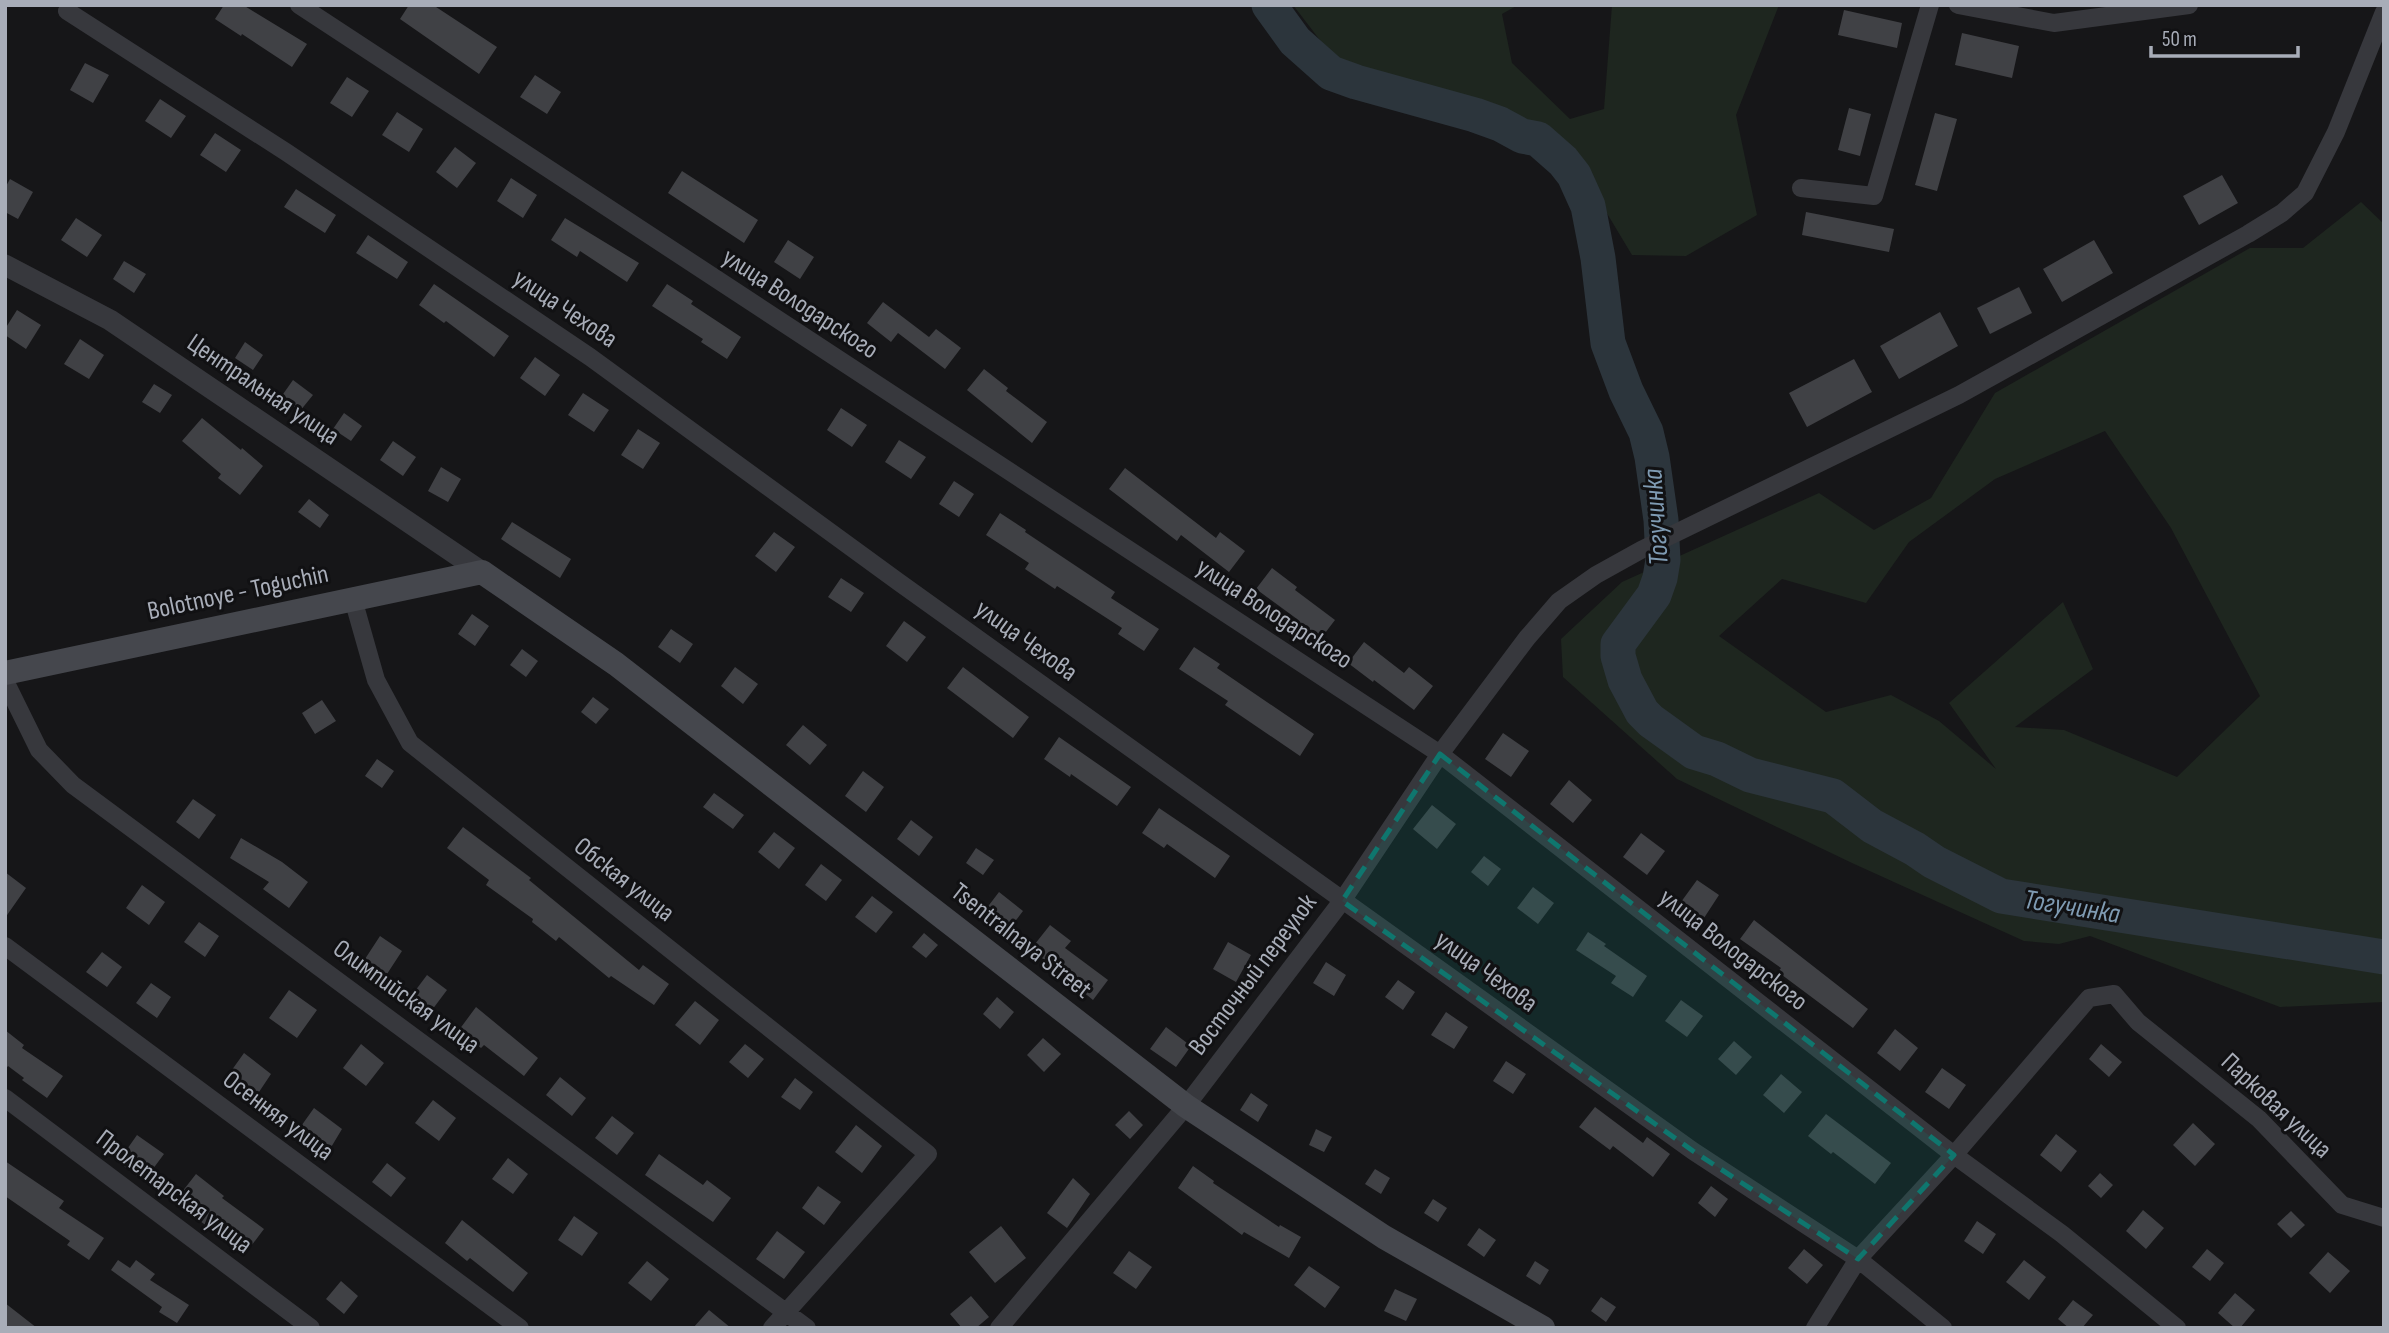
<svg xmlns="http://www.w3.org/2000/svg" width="2389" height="1333" font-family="'Sofia Sans Condensed',sans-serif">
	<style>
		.green { fill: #1e261f; fill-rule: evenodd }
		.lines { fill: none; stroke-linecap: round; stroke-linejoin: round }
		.river { stroke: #2c353c; stroke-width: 35 }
		.building { fill: #404145 }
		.minor { stroke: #37383d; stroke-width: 18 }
		.tertiary { stroke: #37383d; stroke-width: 21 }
		.secondary { stroke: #45474d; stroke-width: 24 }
		.marked { fill: #0f766e; fill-opacity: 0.2; stroke: #0f766e; stroke-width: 5; stroke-dasharray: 14 9; stroke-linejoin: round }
		.labels { text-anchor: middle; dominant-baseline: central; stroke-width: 6; stroke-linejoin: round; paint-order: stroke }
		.street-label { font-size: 26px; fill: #a8adb8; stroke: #111113 }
		.water-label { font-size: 28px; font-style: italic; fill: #7f9bb3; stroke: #111113 }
	</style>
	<rect width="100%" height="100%" fill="#161618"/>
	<!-- green -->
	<path class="green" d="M1293 5H1518L1502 14 1512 63 1570 119 1604 109 1612 5H1779L1736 115 1757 215 1686 256 1632 255 1566 145 1424 88 1333 57Z
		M2361 202 2384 224V1002L2280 1007 2090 936 2059 944 2024 941 1852 863 1677 779 1563 677 1561 639 1622 582 1819 493 1874 530 1931 498 1995 393 2250 248H2303ZM2105 431 2171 528 2260 696 2177 777 2064 730 2015 727 2093 669 2063 602 1949 703 1996 769 1939 721 1891 695 1826 712 1719 636 1782 579 1866 603 1909 542 1995 479Z"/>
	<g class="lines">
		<!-- river -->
		<path class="river" d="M1269 5 1295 41 1331 73 1356 82 1475 115 1500 124 1522 136 1538 139 1563 161 1574 175 1588 206 1598 258 1608 343 1626 391 1646 432 1652 457 1661 520 1663 560 1660 578 1654 595 1618 644V656L1625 680 1642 712 1651 721 1694 752 1717 759 1750 775 1833 796 1872 826 1915 849 1934 862 2001 896 2384 957"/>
	</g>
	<!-- building -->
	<path class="building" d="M224 5H243L307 44 292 67 242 34 241 36 215 19Z
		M409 5H433L497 47 479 74 400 19Z
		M1844 10 1902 23 1897 48 1838 35Z
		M1962 33 2019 46 2012 78 1955 65Z
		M85 63 109 75 93 103 70 90Z
		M535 75 561 92 547 114 520 97Z
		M347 77 369 91 352 117 330 103Z
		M160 99 186 116 171 138 145 121Z
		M1849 108 1871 114 1860 156 1838 150Z
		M397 112 423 129 409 152 382 135Z
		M1935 113 1957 119 1937 191 1915 185Z
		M215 133 241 150 226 172 200 155Z
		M455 147 476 163 457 188 436 172Z
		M682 171 758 220 744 243 668 193Z
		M2222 175 2238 203 2199 225 2183 196Z
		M511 178 537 195 523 218 497 201Z
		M10 179 33 192 18 219 5 212V188Z
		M296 189 336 215 325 233 284 207Z
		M1806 212 1894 229 1889 252 1802 235Z
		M76 218 102 235 87 257 61 240Z
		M565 218 639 263 627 282 580 251 577 257 551 240Z
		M368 235 408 262 397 279 356 253Z
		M788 240 814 257 800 279 774 262Z
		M2094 240 2113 273 2062 302 2043 269Z
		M124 261 146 274 134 293 113 279Z
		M434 284 509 336 494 357 446 321 444 323 419 305Z
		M667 284 693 301 691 304 741 337 727 359 701 342 703 339 652 306Z
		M2019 287 2032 313 1990 334 1977 308Z
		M883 302 929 337 936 329 961 348 945 369 898 333 891 342 867 323Z
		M17 310 41 325 26 349 5 335V329Z
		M1940 312 1958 346 1899 379 1880 346Z
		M80 339 104 355 89 379 64 364Z
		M245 342 263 355 253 370 235 358Z
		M535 357 560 375 545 396 520 378Z
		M1854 359 1872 392 1807 427 1789 393Z
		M984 369 1008 388 1006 391 1047 422 1032 443 967 390Z
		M293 380 313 395 300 411 281 397Z
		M154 384 172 395 160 413 142 402Z
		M583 393 609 410 594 432 568 415Z
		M841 408 867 425 852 447 827 430Z
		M344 413 362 426 351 441 333 429Z
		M202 418 241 450 242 448 263 466 240 495 218 478 221 474 182 441Z
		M638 429 660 443 643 469 621 455Z
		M899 440 926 457 911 479 885 462Z
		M393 441 416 457 403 476 380 460Z
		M441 467 461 479 448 502 428 491Z
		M1125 468 1216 538 1220 532 1245 551 1229 572 1181 535 1177 541 1109 489Z
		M954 481 974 494 959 517 939 504Z
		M309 499 329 515 320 528 298 512Z
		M1000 513 1026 530 1025 532 1115 592 1111 598 1159 629 1144 651 1118 634 1122 628 1057 586 1055 589 1025 569 1029 563 986 535Z
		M512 522 571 559 560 578 501 539Z
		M774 532 795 547 776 572 755 556Z
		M1272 568 1297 587 1295 590 1335 620 1319 641 1294 622 1297 619 1256 589Z
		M841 578 864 593 851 612 828 597Z
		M472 614 489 626 475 646 458 634Z
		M904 621 926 637 907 662 886 646Z
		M671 629 693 644 680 663 658 647Z
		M1364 642 1404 673 1409 667 1433 686 1414 710 1374 680 1373 682 1348 663Z
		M1194 647 1220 664 1217 668 1314 734 1300 756 1225 705 1228 701 1179 669Z
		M522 649 538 661 526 677 510 665Z
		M735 667 758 684 743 704 721 686Z
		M963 667 1029 717 1013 738 947 688Z
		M593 697 609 709 596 724 581 712Z
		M322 700 336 721 315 734 302 713Z
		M803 725 827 745 810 765 786 745Z
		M1503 733 1529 751 1511 777 1485 759Z
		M1059 737 1131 787 1117 806 1071 774 1070 777 1044 759Z
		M377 759 394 771 382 788 365 776Z
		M863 771 884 787 866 812 845 796Z
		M1569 780 1592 800 1573 823 1550 804Z
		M714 793 744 815 733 829 703 807Z
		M193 799 216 815 199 839 176 822Z
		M1432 805 1456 824 1437 849 1413 829Z
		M1159 808 1230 856 1215 878 1167 844 1164 848 1142 833Z
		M911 820 933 837 919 856 897 839Z
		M463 827 531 878 529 880 639 970 643 965 669 984 654 1005 611 976 609 978 559 937 556 941 532 922 533 919 486 885 489 880 447 848Z
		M774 832 795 848 779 869 758 852Z
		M1641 833 1665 851 1647 875 1623 857Z
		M241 838 282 862 308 882 289 908 263 889 269 882 230 858Z
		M976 848 994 860 983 875 966 863Z
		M1484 856 1501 869 1488 886 1471 872Z
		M821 864 842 880 826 901 805 885Z
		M5 872 26 888 5 918Z
		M1697 880 1719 895 1704 918 1681 902Z
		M142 885 165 902 149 925 126 908Z
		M1533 887 1554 903 1538 924 1517 908Z
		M999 892 1023 911 1007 932 983 913Z
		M872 896 893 912 876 933 855 917Z
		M1754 920 1868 1009 1853 1028 1778 972 1781 968 1740 939Z
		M199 922 219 936 205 957 184 942Z
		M1050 925 1071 941 1065 948 1108 980 1093 1000 1031 949Z
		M1588 932 1606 944 1604 946 1647 976 1633 997 1611 983 1616 976 1576 950Z
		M924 933 938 945 926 958 912 947Z
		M380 936 402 951 387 974 365 959Z
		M1228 942 1251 955 1236 982 1213 969Z
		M102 952 122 967 107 987 86 972Z
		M1326 962 1346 975 1334 996 1313 983Z
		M427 975 447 990 432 1010 412 995Z
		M1398 980 1415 992 1403 1010 1385 997Z
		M151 983 171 997 157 1018 136 1003Z
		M289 990 317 1010 297 1038 269 1018Z
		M997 997 1014 1012 1000 1029 983 1014Z
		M1681 1000 1703 1016 1687 1037 1665 1021Z
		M695 1001 719 1020 700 1045 675 1025Z
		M476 1007 538 1058 524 1076 484 1045 481 1048 459 1030Z
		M1446 1012 1468 1027 1454 1049 1431 1035Z
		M1166 1027 1191 1046 1176 1067 1150 1049Z
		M1895 1029 1918 1048 1900 1071 1877 1053Z
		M5 1030 24 1045 22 1048 63 1076 47 1098 22 1080 24 1078 8 1066 5 1070Z
		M1043 1038 1061 1054 1044 1072 1027 1055Z
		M1734 1041 1752 1057 1736 1075 1718 1059Z
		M361 1044 384 1063 366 1086 343 1068Z
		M745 1044 764 1059 748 1078 729 1062Z
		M2101 1044 2122 1062 2109 1077 2089 1059Z
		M244 1053 271 1074 257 1095 229 1074Z
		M1506 1061 1526 1074 1513 1094 1493 1081Z
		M1942 1068 1966 1085 1949 1109 1925 1092Z
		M1781 1074 1802 1092 1784 1113 1763 1095Z
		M560 1077 586 1098 572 1116 546 1095Z
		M795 1078 813 1092 800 1110 781 1097Z
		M1251 1093 1268 1105 1258 1122 1240 1110Z
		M433 1100 456 1118 439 1141 415 1123Z
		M1595 1107 1643 1143 1647 1137 1670 1154 1653 1177 1613 1146 1610 1150 1579 1127Z
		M314 1108 342 1129 330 1149 299 1129Z
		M1129 1111 1143 1125 1130 1139 1115 1125Z
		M1826 1114 1891 1163 1875 1184 1833 1152 1831 1154 1808 1136Z
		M612 1116 634 1133 617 1155 595 1138Z
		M2193 1123 2215 1144 2195 1166 2173 1145Z
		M856 1125 882 1146 862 1173 835 1152Z
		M1316 1129 1332 1137 1324 1152 1309 1145Z
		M2056 1134 2077 1151 2061 1172 2040 1155Z
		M137 1135 164 1154 144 1181 118 1162Z
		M659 1154 703 1185 707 1180 731 1198 713 1222 645 1175Z
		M508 1158 528 1174 513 1194 492 1179Z
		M5 1161 64 1201 59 1208 104 1238 89 1260 67 1245 70 1241 5 1196Z
		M387 1163 406 1178 391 1197 372 1182Z
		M1193 1166 1214 1181 1213 1183 1279 1227 1280 1225 1301 1237 1289 1258 1244 1232 1242 1235 1178 1188Z
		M1375 1169 1390 1178 1381 1194 1365 1184Z
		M2100 1173 2113 1185 2101 1198 2088 1186Z
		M196 1174 224 1196 222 1198 264 1229 245 1254 174 1202Z
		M1073 1178 1090 1194 1067 1228 1047 1213Z
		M818 1186 841 1202 824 1225 802 1208Z
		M1711 1186 1728 1199 1715 1217 1698 1203Z
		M1433 1199 1447 1208 1438 1222 1424 1213Z
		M2143 1210 2164 1228 2146 1249 2126 1231Z
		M2291 1211 2305 1225 2291 1238 2277 1224Z
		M574 1216 598 1233 582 1256 558 1240Z
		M462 1220 528 1273 513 1292 470 1258 467 1261 445 1243Z
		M1977 1221 1996 1234 1983 1254 1964 1241Z
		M1001 1226 1026 1258 995 1283 969 1252Z
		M1479 1228 1496 1240 1484 1257 1467 1245Z
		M777 1231 805 1252 784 1279 756 1259Z
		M1804 1249 1823 1265 1807 1284 1788 1268Z
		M2207 1249 2224 1263 2210 1281 2192 1267Z
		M1129 1251 1152 1267 1136 1289 1113 1273Z
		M2328 1252 2350 1271 2330 1293 2309 1273Z
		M118 1260 130 1268 136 1260 155 1274 150 1280 189 1305 177 1323 159 1312 162 1307 111 1270Z
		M2024 1260 2046 1277 2029 1300 2006 1282Z
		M647 1261 669 1279 651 1301 628 1283Z
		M1535 1261 1549 1270 1540 1285 1526 1276Z
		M1309 1266 1340 1287 1325 1308 1294 1285Z
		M341 1281 358 1296 344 1314 326 1299Z
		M1395 1289 1417 1299 1406 1321 1384 1311Z
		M2235 1293 2255 1310 2240 1328H2235L2218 1313Z
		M971 1296 989 1317 976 1328H962L950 1314Z
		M1601 1297 1616 1307 1606 1322 1591 1311Z
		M2073 1300 2093 1315 2082 1328H2069L2058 1319Z
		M5 1303 37 1328H5Z
		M709 1310 731 1328H693Z"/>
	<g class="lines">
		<!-- minor -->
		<path class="minor" d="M299 5 1440 754 1954 1155 2062 1234 2177 1328
			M1958 5 2054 23 2189 5
			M67 11 286 152 590 357 900 583 1693 1151 1858 1259 1943 1328
			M1801 188 1874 196 1930 5
			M353 599 376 680 410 743 928 1154 772 1328
			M5 681 39 750 73 785 807 1328
			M5 946 520 1328
			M5 1098 311 1328
			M999 1328 1186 1106 1342 901 1440 754 1527 638 1559 601 1596 575 1641 550 1959 395 2248 234 2282 213 2305 193 2336 132 2384 12
			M1815 1328 1858 1259 1954 1155 2089 998 2114 994 2138 1022 2259 1119 2342 1205 2384 1218"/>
		<!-- tertiary -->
		<path class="tertiary" d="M5 265 110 320 482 572"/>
		<!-- secondary -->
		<path class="secondary" d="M5 673 482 572 616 664 1186 1106 1384 1237 1543 1328"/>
	</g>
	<!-- marked area -->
	<path class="marked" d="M1440 754 1954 1155 1858 1259 1693 1151 1342 901Z"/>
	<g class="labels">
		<!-- street labels -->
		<g class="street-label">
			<text transform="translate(800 304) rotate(33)">улица Володарского</text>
			<text transform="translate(565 309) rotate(34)">улица Чехова</text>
			<text transform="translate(263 390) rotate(34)">Центральная улица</text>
			<text transform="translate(238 593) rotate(-12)">Bolotnoye - Toguchin</text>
			<text transform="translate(1274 614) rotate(33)">улица Володарского</text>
			<text transform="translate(1026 641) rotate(36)">улица Чехова</text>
			<text transform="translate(624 880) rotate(38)">Обская улица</text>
			<text transform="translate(1021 941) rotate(38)">Tsentralnaya Street</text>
			<text transform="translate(1733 950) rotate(38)">улица Володарского</text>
			<text transform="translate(1486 972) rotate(36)">улица Чехова</text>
			<text transform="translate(1253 975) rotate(-53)">Восточный переулок</text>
			<text transform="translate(406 997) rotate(36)">Олимпийская улица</text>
			<text transform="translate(2276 1106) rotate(43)">Парковая улица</text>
			<text transform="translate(278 1116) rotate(37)">Осенняя улица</text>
			<text transform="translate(174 1192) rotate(37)">Пролетарская улица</text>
		</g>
		<!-- water labels -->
		<g class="water-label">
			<text transform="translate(1656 517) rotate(-94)">Тогучинка</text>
			<text transform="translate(2072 907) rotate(9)">Тогучинка</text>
		</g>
	</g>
	<!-- border -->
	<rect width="2389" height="1333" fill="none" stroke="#a8adb8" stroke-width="14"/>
	<!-- scale -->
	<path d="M2151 46v10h147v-10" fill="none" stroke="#a8adb8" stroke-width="3.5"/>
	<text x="2162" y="46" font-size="21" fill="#a8adb8" stroke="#111113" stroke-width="5" paint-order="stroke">50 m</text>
</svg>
